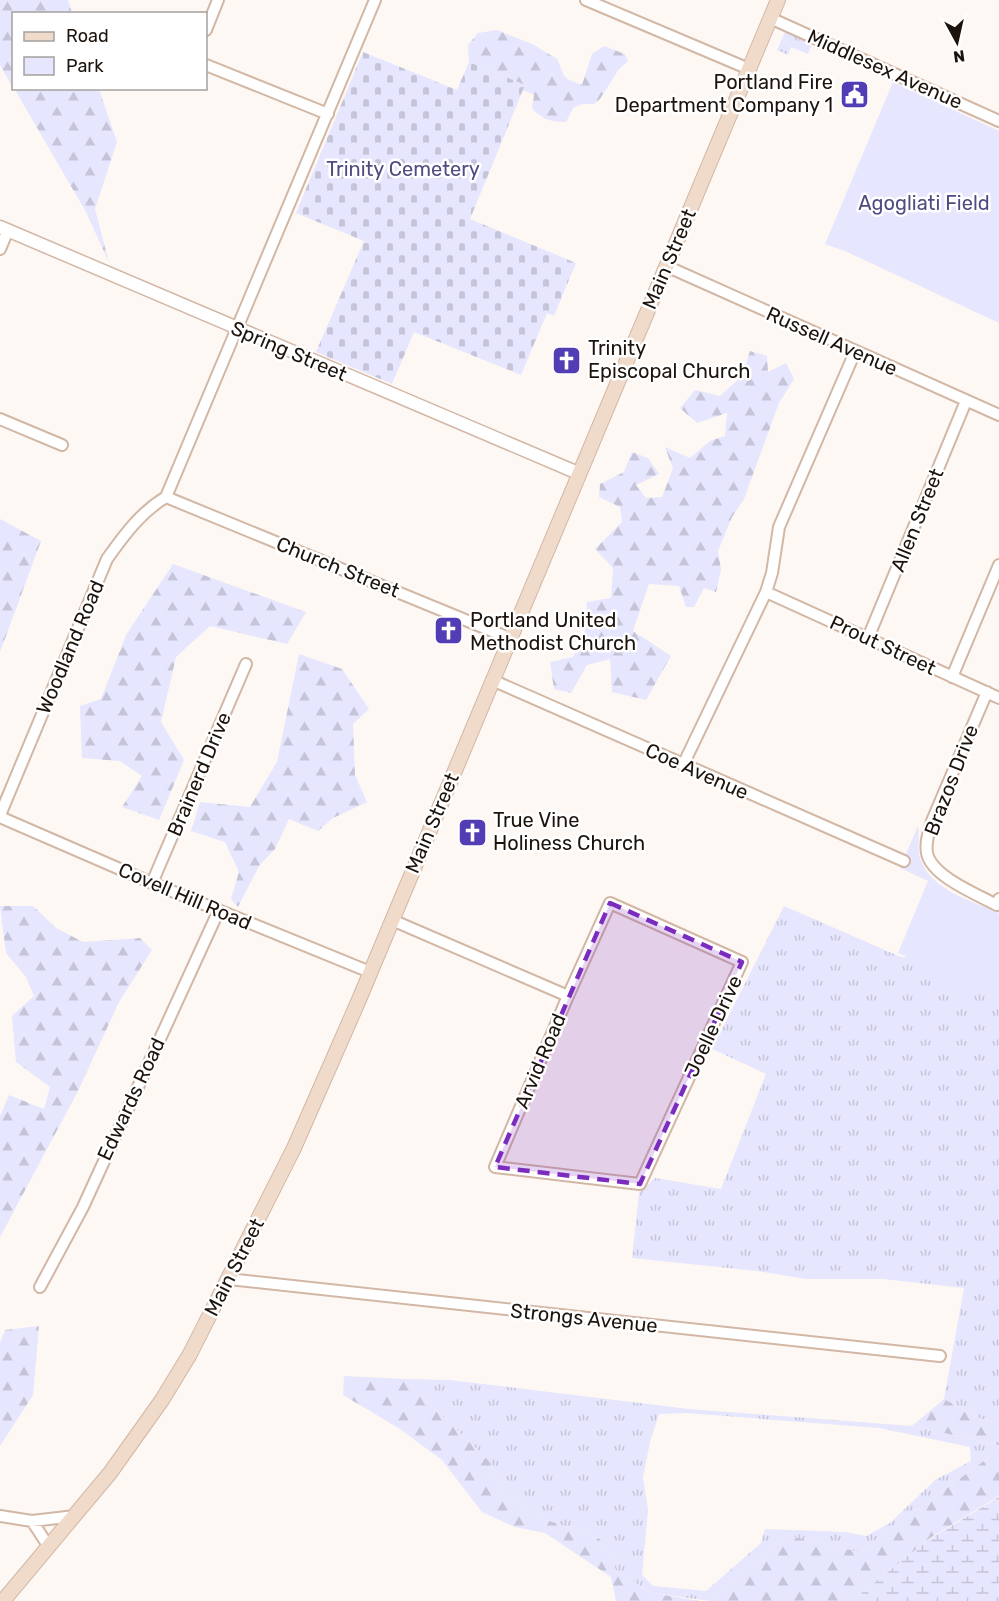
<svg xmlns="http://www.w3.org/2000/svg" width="999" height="1601" font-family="Rubik,sans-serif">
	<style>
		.grass { fill: url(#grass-tufts); fill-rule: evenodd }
		.forest { fill: url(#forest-firs) }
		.wetland { fill: url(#wetland-marsh) }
		.cemetery { fill: url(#cemetery-stones) }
		.park { fill: #e6e6fe }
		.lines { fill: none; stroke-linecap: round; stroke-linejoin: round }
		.minor-casing { stroke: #d2b7a5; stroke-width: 14 }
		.tertiary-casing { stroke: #d2b7a5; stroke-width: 15 }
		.secondary-casing { stroke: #d2b7a5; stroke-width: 16 }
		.minor { stroke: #fff; stroke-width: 10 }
		.tertiary { stroke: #fff; stroke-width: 12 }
		.secondary { stroke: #f0dac9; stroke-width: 14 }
		.marked { fill: #7b2cbf; fill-opacity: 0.2; stroke: #7b2cbf; stroke-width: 4.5; stroke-dasharray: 12 8; stroke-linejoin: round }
		.labels { text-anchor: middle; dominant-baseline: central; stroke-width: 5; stroke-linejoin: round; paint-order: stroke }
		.street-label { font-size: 20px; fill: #1c130c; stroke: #fff }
		.poi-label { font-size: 20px; fill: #1c130c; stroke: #fff; text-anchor: start }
		.park-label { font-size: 20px; fill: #4f4c81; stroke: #fff }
	</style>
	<defs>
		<pattern id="grass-tufts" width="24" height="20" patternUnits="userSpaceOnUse" patternTransform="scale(1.5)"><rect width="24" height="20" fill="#e6e6fe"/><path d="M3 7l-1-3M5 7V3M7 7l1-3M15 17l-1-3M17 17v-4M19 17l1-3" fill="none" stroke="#c5c4d8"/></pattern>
		<pattern id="forest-firs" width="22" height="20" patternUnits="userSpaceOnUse" patternTransform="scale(1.5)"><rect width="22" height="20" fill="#e6e6fe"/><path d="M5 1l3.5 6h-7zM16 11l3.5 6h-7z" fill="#c5c4d8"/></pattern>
		<pattern id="wetland-marsh" width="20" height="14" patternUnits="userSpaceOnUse" patternTransform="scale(1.5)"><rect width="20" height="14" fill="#e6e6fe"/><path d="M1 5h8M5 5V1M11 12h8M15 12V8" fill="none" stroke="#c5c4d8"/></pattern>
		<pattern id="cemetery-stones" width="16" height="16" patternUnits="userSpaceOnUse" patternTransform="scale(1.5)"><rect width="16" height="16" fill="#e6e6fe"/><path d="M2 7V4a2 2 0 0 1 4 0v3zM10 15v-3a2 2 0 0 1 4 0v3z" fill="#c5c4d8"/></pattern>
	</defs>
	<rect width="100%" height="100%" fill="#fef8f4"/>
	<!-- grass -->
	<path class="grass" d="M785 32 812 44 808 54 791 47 788 55 777 50Z
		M784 906 901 957H912L999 925V1424L979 1418 944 1399 964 1288 883 1279H806L757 1271 632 1258 639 1193 655 1178 721 1189 766 1074 712 1049Z
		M405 1379 450 1380 689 1409 912 1426 999 1445V1450L859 1552 786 1535 710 1601 652 1593 617 1572 600 1539 544 1519 502 1494 489 1461ZM686 1413 879 1428 970 1447 971 1461 935 1480 890 1523 866 1536 845 1532 765 1529 761 1543 706 1591 653 1586 642 1575 648 1510 643 1477 650 1442 659 1414Z"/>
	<!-- forest -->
	<path class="forest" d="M0 0H68L72 13 14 14 13 88 0 65Z
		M497 30 532 44 557 59C566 78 560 77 582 85L592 54 604 46 625 54 628 61 619 69 600 99 594 104H582L573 108 566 122C551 122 541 119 532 108L534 95 523 90 525 85 469 62 468 45 478 33Z
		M14 88 99 89 117 142 95 209 109 263 86 212Z
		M750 351 767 356 768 372 786 363 794 379 779 403 744 499 732 517 718 551 721 570 716 592 704 588 694 607H686L679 586 649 584 633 631 671 656 646 700 612 692 610 659 587 665 571 693 554 689 550 662 573 657 585 631 587 602 611 598 613 568 595 549 622 522 620 507 599 497 600 484 624 472 632 452 648 458 659 474 636 485 646 498 662 497 673 469 665 447 690 458 710 441 725 436 727 413 697 423 680 408 695 390 720 396 742 376Z
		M0 519 41 541 0 652Z
		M173 564 306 612 287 644 210 626 176 657 161 722 184 760 159 820 122 807 142 776 120 761 82 758 80 706 101 699 126 635Z
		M299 654 342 669 369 709 353 724 355 775 367 802 333 818 318 831 289 819 275 849 259 866 238 907 231 899 239 872 225 842 191 831 200 802 250 807 277 762Z
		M0 906H33L56 928 83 942 140 938 152 950 119 1002 78 1091 0 1237V1116L9 1095 44 1109 50 1087 16 1062 12 1016 34 996 26 977 6 953Z
		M39 1326 33 1395 0 1446V1343L5 1330Z
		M344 1376 405 1379 489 1461 502 1494 544 1519 600 1539 617 1572 652 1593 700 1601H616L611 1577 545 1533 515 1527 482 1512 442 1460 400 1429 343 1395Z
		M944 1399 979 1418 999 1424V1445L912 1426Z
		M999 1450V1496L930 1538 852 1601H710L786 1535 859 1552Z"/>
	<!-- wetland -->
	<path class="wetland" d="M999 1497V1601H852L925 1542Z"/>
	<!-- cemetery -->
	<path class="cemetery" d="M363 52 457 90 469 62 525 85 470 219 576 263 554 316 547 313 521 375 414 332 392 384 316 352 364 241 296 213Z"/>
	<!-- park -->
	<path class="park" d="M893 82 999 131V323L845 251 825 244Z
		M918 826C920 836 917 848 920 858 930 890 972 901 999 913V999C986 993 974 983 964 998L948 990 952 977 898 953 928 881 900 868Z"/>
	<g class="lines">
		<defs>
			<path id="minor" d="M586 0 749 69
				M770 18 999 121
				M206 30 218 0
				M206 65 328 114
				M0 249 8 230
				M666 266 999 415
				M0 419 62 445
				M166 497 375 0
				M166 497 509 638
				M766 592 999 698
				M868 638 966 401
				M952 677 999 565
				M492 680 904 861
				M987 692 932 821C929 831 925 842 927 853 931 876 978 895 997 905L999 899
				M683 765 766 592 772 573 779 527 855 352
				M0 815 107 559C124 535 141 512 166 497
				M0 817 152 883 370 972
				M152 883 246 664
				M610 903 742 962 640 1184 495 1167 568 996Z
				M392 920 568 996
				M229 1279 940 1356
				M40 1287 83 1207 219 910
				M0 1516 32 1521 75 1516
				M32 1521 49 1547"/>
			<path id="tertiary" d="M0 227 578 473"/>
			<path id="secondary" d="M3 1601 110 1473 162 1400 190 1354 294 1148 358 1002 778 0"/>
		</defs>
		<!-- minor casing -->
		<use href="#minor" class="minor-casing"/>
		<!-- tertiary casing -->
		<use href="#tertiary" class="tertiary-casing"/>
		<!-- secondary casing -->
		<use href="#secondary" class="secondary-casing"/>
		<!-- minor -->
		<use href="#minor" class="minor"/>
		<!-- tertiary -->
		<use href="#tertiary" class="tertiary"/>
		<!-- secondary -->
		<use href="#secondary" class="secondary"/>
	</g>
	<!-- marked area -->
	<path class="marked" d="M610 903 742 962 640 1184 495 1167Z"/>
	<!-- icons -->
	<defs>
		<symbol id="civic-square" viewBox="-11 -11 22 22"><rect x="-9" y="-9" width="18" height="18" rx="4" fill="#523db5" stroke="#fff"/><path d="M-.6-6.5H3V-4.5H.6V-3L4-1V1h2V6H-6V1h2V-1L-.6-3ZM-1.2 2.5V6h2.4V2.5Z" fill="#fff"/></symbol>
		<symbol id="church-square" viewBox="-11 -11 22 22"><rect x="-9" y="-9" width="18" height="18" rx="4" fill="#523db5" stroke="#fff"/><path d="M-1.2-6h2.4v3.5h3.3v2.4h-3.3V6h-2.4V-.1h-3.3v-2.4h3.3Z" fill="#fff"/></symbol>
	</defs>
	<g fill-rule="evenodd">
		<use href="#civic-square" x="838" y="78" width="33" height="33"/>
		<use href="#church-square" x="550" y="344" width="33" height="33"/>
		<use href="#church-square" x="432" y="614" width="33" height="33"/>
		<use href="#church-square" x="456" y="816" width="33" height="33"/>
	</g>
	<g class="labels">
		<!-- street labels -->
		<g class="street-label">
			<text transform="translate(885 69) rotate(24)">Middlesex Avenue</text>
			<text transform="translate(669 259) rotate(-67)">Main Street</text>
			<text transform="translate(832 341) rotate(24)">Russell Avenue</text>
			<text transform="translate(289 351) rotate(23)">Spring Street</text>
			<text transform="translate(917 520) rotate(-68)">Allen Street</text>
			<text transform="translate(338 567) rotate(22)">Church Street</text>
			<text transform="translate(883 645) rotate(25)">Prout Street</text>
			<text transform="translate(70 647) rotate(-67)">Woodland Road</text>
			<text transform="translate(697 771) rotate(24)">Coe Avenue</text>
			<text transform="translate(199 774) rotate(-67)">Brainerd Drive</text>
			<text transform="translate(951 780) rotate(-69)">Brazos Drive</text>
			<text transform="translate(432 823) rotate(-67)">Main Street</text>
			<text transform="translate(185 896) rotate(23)">Covell Hill Road</text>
			<text transform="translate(713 1026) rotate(-65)">Joelle Drive</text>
			<text transform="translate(540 1061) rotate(-67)">Arvid Road</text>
			<text transform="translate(131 1099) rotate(-65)">Edwards Road</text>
			<text transform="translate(234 1267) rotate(-63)">Main Street</text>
			<text transform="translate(584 1318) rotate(6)">Strongs Avenue</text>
		</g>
		<!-- poi labels -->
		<g class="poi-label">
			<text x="833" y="82" text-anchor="end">Portland Fire<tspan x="833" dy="23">Department Company 1</tspan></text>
			<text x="588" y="348">Trinity<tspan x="588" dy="23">Episcopal Church</tspan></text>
			<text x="470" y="620">Portland United<tspan x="470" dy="23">Methodist Church</tspan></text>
			<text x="493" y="820">True Vine<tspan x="493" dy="23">Holiness Church</tspan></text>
		</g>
		<!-- park labels -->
		<g class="park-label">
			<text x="403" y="169">Trinity Cemetery</text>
			<text x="924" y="203">Agogliati Field</text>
		</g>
	</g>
	<!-- legend -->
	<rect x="12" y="12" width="195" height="78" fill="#ffffff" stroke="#a4a19e" stroke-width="1.5"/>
	<rect x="24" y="32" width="30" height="9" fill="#f0dac9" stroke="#a4a19e" stroke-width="1.5"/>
	<text x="66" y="42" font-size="18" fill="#1c130c">Road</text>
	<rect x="24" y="57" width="30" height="18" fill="#e6e6fe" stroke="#a4a19e" stroke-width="1.5"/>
	<text x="66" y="72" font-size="18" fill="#1c130c">Park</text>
	<!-- north arrow -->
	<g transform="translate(957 42) rotate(172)" stroke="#ffffff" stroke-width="4.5" paint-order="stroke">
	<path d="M0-4.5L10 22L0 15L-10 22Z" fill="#1c130c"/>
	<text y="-9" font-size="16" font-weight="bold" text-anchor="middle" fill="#1c130c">N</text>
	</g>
</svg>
